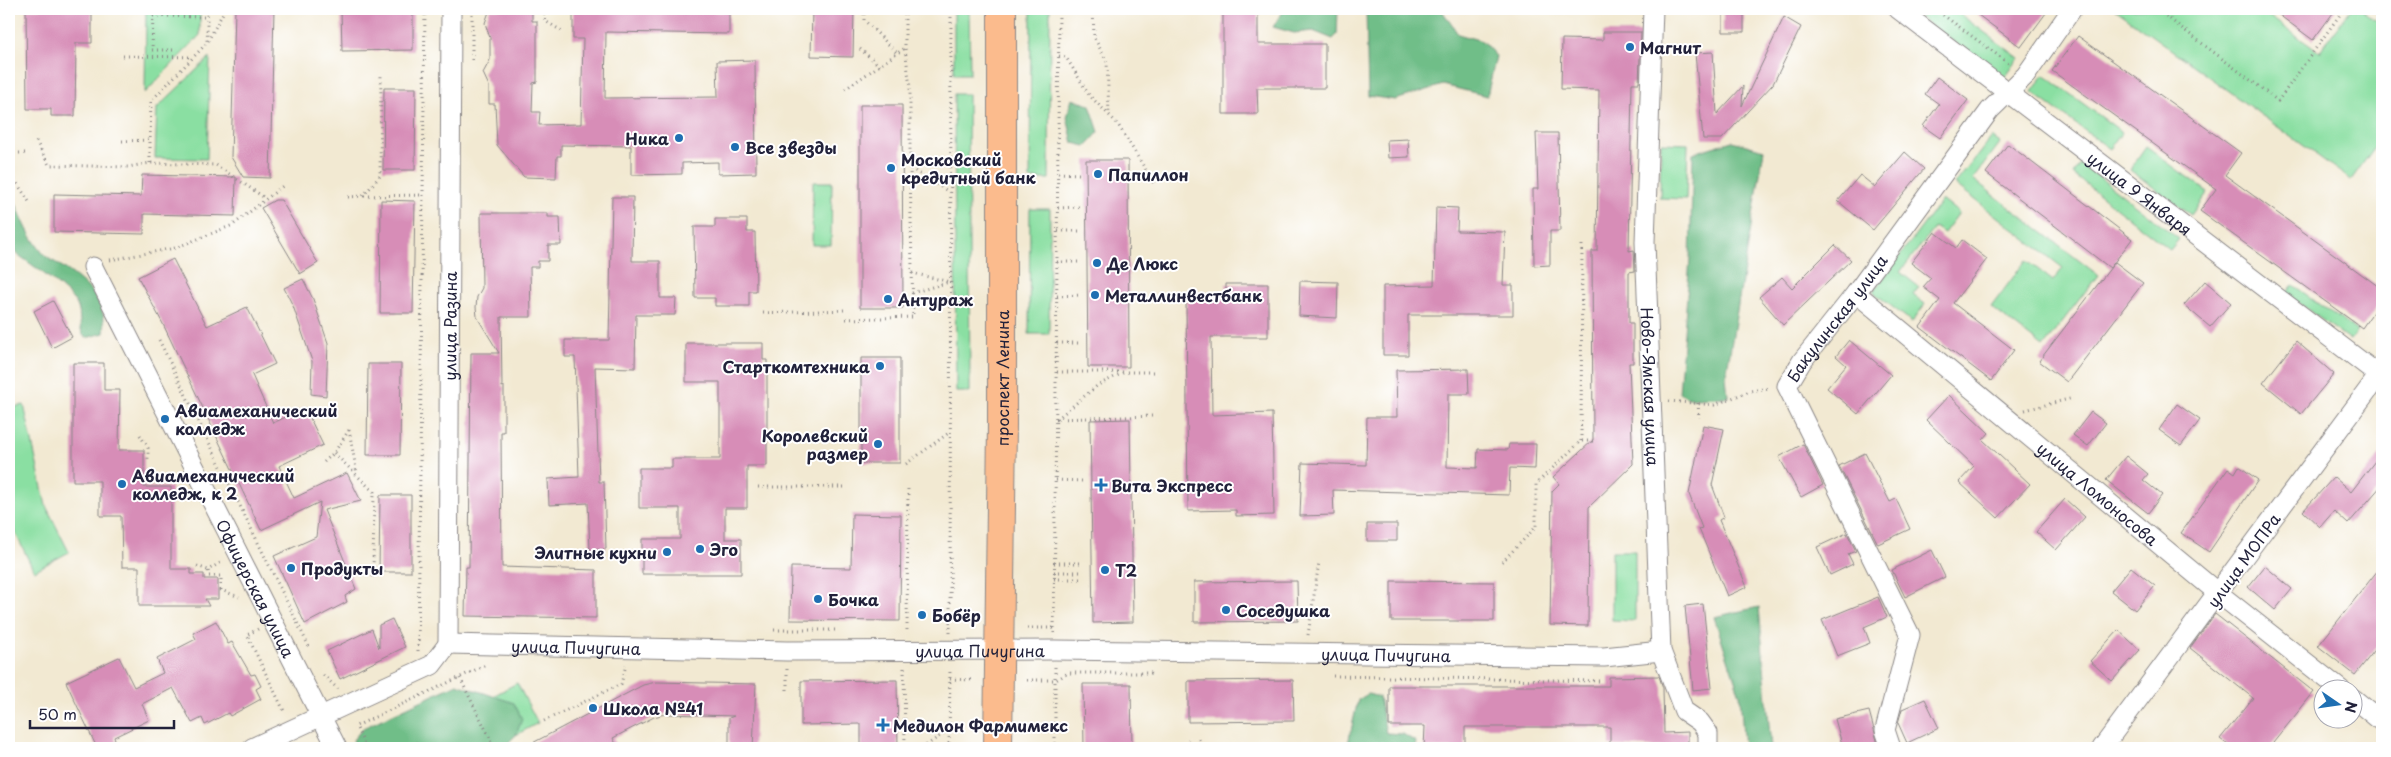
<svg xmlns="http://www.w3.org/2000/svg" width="2391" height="757" font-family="'Playpen Sans',sans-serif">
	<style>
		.green { fill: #8adfa2; stroke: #56806e }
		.forest { fill: #6fbe88; stroke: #487062 }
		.building { fill: #d78db7 }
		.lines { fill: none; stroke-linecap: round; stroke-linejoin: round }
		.minor-casing { stroke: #8a8686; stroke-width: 21 }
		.tertiary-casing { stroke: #8a8686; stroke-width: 26 }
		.primary-casing { stroke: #8a8686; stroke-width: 30 }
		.path { stroke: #8a8686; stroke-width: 3; stroke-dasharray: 1 4; stroke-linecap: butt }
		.minor { stroke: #fff; stroke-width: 19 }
		.tertiary { stroke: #fff; stroke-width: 24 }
		.primary { stroke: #fbbb8d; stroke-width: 28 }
		.poi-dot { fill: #1f6fb2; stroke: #fff; stroke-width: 2 }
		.labels { text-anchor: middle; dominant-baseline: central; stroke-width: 4; stroke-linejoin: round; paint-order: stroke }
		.poi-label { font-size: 16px; font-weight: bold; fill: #22223b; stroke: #fff; text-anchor: start }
		.street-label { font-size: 16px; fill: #22223b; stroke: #fff }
	</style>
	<rect width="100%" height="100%" fill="#fff"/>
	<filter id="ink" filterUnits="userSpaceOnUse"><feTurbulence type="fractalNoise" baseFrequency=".02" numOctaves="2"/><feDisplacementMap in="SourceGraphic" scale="10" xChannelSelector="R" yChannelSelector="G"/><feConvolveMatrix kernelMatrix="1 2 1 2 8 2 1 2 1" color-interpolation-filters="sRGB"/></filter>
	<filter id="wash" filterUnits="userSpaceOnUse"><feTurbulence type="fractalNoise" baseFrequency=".0096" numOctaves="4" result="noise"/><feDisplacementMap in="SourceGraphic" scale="20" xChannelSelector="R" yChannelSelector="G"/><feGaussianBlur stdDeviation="1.12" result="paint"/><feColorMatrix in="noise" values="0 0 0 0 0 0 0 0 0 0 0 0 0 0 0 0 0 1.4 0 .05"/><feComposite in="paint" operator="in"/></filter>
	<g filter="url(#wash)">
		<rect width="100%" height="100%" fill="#f2e9d2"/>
		<!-- green -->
		<path class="green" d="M146 9H200V35L145 93Z
			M954 9H969L970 74H954Z
			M1031 9H1050L1049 179H1030Z
			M1909 9H1953L2019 58 2004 79Z
			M2115 9H2259L2319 52 2351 9H2360L2382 25V137L2351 180Z
			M210 57 207 159 155 158 157 108Z
			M2044 75 2122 132 2110 149 2032 92Z
			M954 94H968L970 392H956Z
			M1992 137 2000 143 1973 179 2098 275 2043 347 1991 307 2026 260 2053 281 2063 268 1955 184Z
			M1661 143 1688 144 1686 199 1660 198Z
			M2146 147 2208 192 2191 215 2130 170Z
			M2081 163 2179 239 2170 250 2073 174Z
			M813 182H832L831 245H812Z
			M1942 200 1959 213 1944 233 1935 227 1900 272 1919 287 1913 295 1925 304 1912 322 1873 292Z
			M1030 209H1050L1049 334H1029Z
			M2293 285 2357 331 2350 340 2286 294Z
			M24 405 46 506 69 552 34 571 9 520V408Z
			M1612 551H1635V621L1612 620Z
			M517 683 538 723 501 743 480 703Z"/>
		<!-- forest -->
		<path class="forest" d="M1285 9H1338L1337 35 1333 39 1313 31 1294 33 1273 27Z
			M1366 9H1441L1458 34 1482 41 1496 56 1487 96 1443 85 1395 100 1368 96Z
			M1072 99 1090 105 1099 132 1086 146 1073 143 1067 117Z
			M1732 141 1764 150 1726 376 1728 397 1688 398 1679 393 1690 259 1693 153Z
			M9 186C18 208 26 233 42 252 46 258 54 261 61 266 85 282 108 301 104 333L86 338C77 330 82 315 77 305 67 288 26 261 9 248Z
			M1759 607 1771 748H1744L1740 695 1714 617Z
			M457 684 514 703 522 719 516 735 503 748H356L353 740 363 728Z
			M1368 694 1379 697 1386 733 1403 734 1416 742 1415 748H1347L1358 700Z"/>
		<g id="blocks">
			<!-- building -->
			<path class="building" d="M26 9H92V43H76L75 116H51V109H27Z
				M235 9H274L270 178 243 177 231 157Z
				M341 9H413V50L342 51Z
				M490 9H532V21H537V82L533 83 532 112H540L539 125 581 124 583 39H573V9L729 12V34L606 32 605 98 718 97 717 61 755 60 756 173 718 174V162L682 163V174L631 175V146L561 145V156H557L556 178 524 177 497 145 495 104H489V86L483 73 490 60V38L485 23Z
				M812 9H854L853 57 811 56Z
				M1223 9H1258V44H1325V88H1257L1258 114H1223Z
				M1970 9H2049L2021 47Z
				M2271 9H2336L2313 40Z
				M1723 11H1744V32H1723Z
				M1784 17 1801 27 1773 84 1722 139H1703L1695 53 1713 52 1717 114 1743 86 1742 106Z
				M1603 32H1641L1639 83H1632L1629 251 1634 250 1635 271 1629 272V323H1633V363H1629L1633 464 1589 507 1588 626 1550 625 1552 491 1559 484 1553 477 1593 440 1592 251H1597L1599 90 1561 89 1562 39 1603 40Z
				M2078 36 2241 153 2225 175 2382 289V299L2362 328 2200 211 2216 189 2052 71Z
				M1937 77 1968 100 1940 138 1923 126 1939 104 1925 94Z
				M384 88H416L415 170H383Z
				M860 105H902L903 308H860Z
				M1536 133H1558L1560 231H1550V265L1534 266 1533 189H1538Z
				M1408 139 1409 157 1388 158 1387 140Z
				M2008 144 2132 239 2110 268 1986 173Z
				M1905 152 1924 169 1873 230 1838 201 1860 175 1875 187Z
				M1086 160H1128L1129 367H1088Z
				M142 175 236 177 235 216 144 214V234L54 232V194L141 196Z
				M612 197H633L632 261H660V298H676L675 315H636L635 368 595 367 599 482H604L606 549 590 550 588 503 549 505 548 479 579 477 575 357H565V340H609Z
				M275 200H281L318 263 300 274 261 208Z
				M381 200 415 201 413 313H380Z
				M1436 207 1458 208 1457 231 1505 232 1503 285H1513V315H1408V355H1383V286L1434 285Z
				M481 213H548V217H560L561 245H548V261H538V267H530L531 317H501L502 387 504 386V432H501L502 567 596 570V618L465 616 466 567H469L471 353H499L477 317 476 307 477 297 482 288Z
				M715 219H747V232H755L756 291H749V306H715V298H695L694 227H715Z
				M1935 232 1956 248 1962 240 1987 259 1953 303 2014 350 1991 381 1920 327 1940 300 1923 287 1931 278 1911 263Z
				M1835 245 1851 260 1783 325 1759 297 1782 277 1792 288Z
				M173 259 207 326 247 307 275 364 252 375 273 423 305 408 323 445 279 466 294 498 347 473 361 501 324 510 356 589 345 596 347 602 305 624 274 556 316 537 320 502 261 530 163 324 138 277Z
				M2115 262 2143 283 2067 382 2039 361Z
				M303 279 313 299 328 343 326 396 311 394 312 361 293 306 284 288Z
				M1300 281 1338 282 1337 318 1299 316Z
				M2205 281 2231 303 2210 327 2184 305Z
				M1226 284H1268V337H1211L1212 415 1272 413 1274 515 1236 516V510L1188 511 1186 300 1226 299Z
				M53 301 72 337 52 348 34 311Z
				M1849 340 1891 375 1858 414 1827 388 1846 365 1836 356Z
				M2296 341 2334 374 2301 414 2263 383Z
				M686 343H763V360H767V466H747V508H725V539H741V574H642V539H680V508H639V468H672V459H720V382H686Z
				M861 358H900V463H861Z
				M73 363H104V390H120L119 450H144V487H171V569H191V574H204V579H218V599H205L209 606H139V567H122L121 516H100V481H73Z
				M368 364H401L400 455H367Z
				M1468 369 1469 394H1448L1447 467 1477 468 1478 449 1508 450 1509 444H1536L1535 469 1510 468 1509 495 1333 490 1334 515 1300 516 1302 463 1366 465 1367 417H1397L1396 370Z
				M1949 395 1989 433 1983 440 2030 484 1998 518 1959 482 1974 466 1926 420Z
				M2177 404 2200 420 2181 446 2159 430Z
				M2091 412 2106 423 2088 446 2073 435Z
				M1130 419 1133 622 1093 623 1090 420Z
				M1703 425 1724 429 1712 485 1724 517 1719 520 1747 587 1727 596 1699 529 1702 528 1689 494Z
				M1803 444 1823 485 1801 497 1779 457Z
				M2382 452V485L2348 524 2334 511 2320 527 2303 511 2334 477 2351 492Z
				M1865 453 1890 502 1896 499 1910 529 1878 544 1839 466Z
				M2126 456 2148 474 2143 480 2162 495 2148 513 2106 480Z
				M2239 466 2258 480 2209 552 2181 533 2228 468 2235 473Z
				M380 495H411V572H379Z
				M2065 499 2085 517 2056 550 2036 532Z
				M852 514 901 515 900 621 790 620 791 567 851 568Z
				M1367 524H1397V541H1367Z
				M1847 533 1856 551 1848 554 1853 564 1830 575 1817 547Z
				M1932 550 1945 577 1905 597 1892 570Z
				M2382 565V641L2355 675 2318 646Z
				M2265 566 2292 589 2275 610 2248 587Z
				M2131 567 2155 586 2135 610 2111 591Z
				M1297 581 1298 621 1194 622V582Z
				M1391 581 1494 582V621H1391Z
				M1878 597 1887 617 1864 627 1870 643 1837 656 1822 620Z
				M1703 604 1712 688 1693 690 1685 606Z
				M2215 614 2314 692 2269 748H2232L2220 739 2253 698 2190 648Z
				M392 619 405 647 340 679 327 651 372 629 379 648V625Z
				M216 621 228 644 232 642 251 675 255 674 261 686 256 689 261 699 230 716 228 713 205 725 202 718 192 723 173 688 142 704 149 720 114 737 119 748H97L66 682 119 657 134 687 163 673 157 659 196 639 193 633Z
				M2118 630 2140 650 2112 681 2090 661Z
				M1659 676 1663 688 1664 733 1688 732V748L1610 746V727H1465V748H1424L1425 726H1389V686H1609V677Z
				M897 680 898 748H861V724L801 725V681Z
				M1293 680 1294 721 1188 722V681Z
				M656 682 756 684 753 748H729V718L734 716 665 714 654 717 613 738 618 748H523L643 685Z
				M1083 684H1131L1132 748H1084Z
				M1925 699 1939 728 1907 743 1898 723 1902 709Z
				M1869 711 1879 748H1843L1835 719Z"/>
		</g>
	</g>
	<g filter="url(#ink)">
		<use href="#blocks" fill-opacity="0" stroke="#8a8686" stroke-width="1"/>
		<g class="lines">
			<defs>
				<g id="minor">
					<path id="s1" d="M1653 9 1645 242 1661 651 1684 711 1700 722 1708 733V748"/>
					<path id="s2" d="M1898 9 2379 375 2102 748"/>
					<path id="s3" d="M93 267 337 748"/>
					<path id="s4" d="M1856 293 2218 593 2341 690"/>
					<path id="s5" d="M448 644 787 651 1055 650 1604 657 1661 651"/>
					<path id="s6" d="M448 644 451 9"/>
					<path d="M2354 699 2382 722"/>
					<path d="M252 748 432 665 448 644"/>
					<path id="s7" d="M1891 748 1885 730 1910 635 1787 386 1802 361 1856 293 1990 110 2026 75 2072 9"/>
				</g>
				<path id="tertiary" d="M2382 371 2379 375 2382 377"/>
				<g id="primary">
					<path id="s8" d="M998 748 1002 424V9"/>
				</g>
			</defs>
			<!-- minor casing -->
			<use href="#minor" class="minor-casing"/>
			<!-- tertiary casing -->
			<use href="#tertiary" class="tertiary-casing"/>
			<!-- primary casing -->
			<use href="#primary" class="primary-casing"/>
			<!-- path -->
			<path class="path" d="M545 9V21L562 31
				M864 9V20L897 53
				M905 9V48L910 87V168L949 192
				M1093 9 1094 37 1107 62 1109 114
				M1935 9 2011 65
				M2158 10 2278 101 2344 9
				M208 41 225 9
				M860 49 880 66
				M173 50H152L153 16 207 17
				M123 56 193 57
				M1059 56 1066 57 1089 95 1117 123 1155 185
				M472 60V9
				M845 89 905 48
				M36 141 49 165 128 167 150 163 216 165 265 198
				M122 141 150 140 151 101 207 43V9
				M9 153H29
				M150 163V140
				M9 171 30 203
				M1058 173 1079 174
				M364 196 423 195
				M348 197 363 196 380 176 381 73
				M1058 208 1080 207
				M1058 231H1080
				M110 260 175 248 233 225 284 185
				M1057 262H1080
				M912 273 950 282
				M912 293 949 282
				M1057 296 1081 295
				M763 313 846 310
				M846 319 913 317 910 168
				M159 340 310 649
				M1057 343H1082
				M1057 372H1155
				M1669 401 1714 405 1750 391 1770 388
				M1698 403 1699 418
				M2025 410 2073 398
				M1056 419 1155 416
				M1057 419 1098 385 1123 373
				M349 430 357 474
				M140 435 148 448V462
				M1581 441 1582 242
				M334 453 374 492 373 580
				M324 462 334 453 349 430
				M906 464 950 432
				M1056 480 1082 481
				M758 487H847
				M1502 562 1536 527V484L1581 441H1593
				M220 563 208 570 209 576H221V590L239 597
				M1054 563H1081
				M197 566 208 570
				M1054 572H1081
				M1054 579H1081
				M1027 628H1054
				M258 629 247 635 285 713
				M774 630H838
				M907 630 908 487
				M950 633 951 9
				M1054 633 1059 9
				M1308 635 1319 562
				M418 651 425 9
				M1055 667V748
				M904 668 905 748
				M787 669V693
				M323 675 338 689
				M1333 676 1602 681
				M460 678 495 748
				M950 679 973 680
				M1027 680H1056L1068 673H1155
				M544 721 621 684 626 665
				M1199 739 1200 748
				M416 742 419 748
				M366 748 356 726 488 664
				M922 748 949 730
				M949 748 950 669
				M1183 748 1188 739"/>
			<!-- minor -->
			<use href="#minor" class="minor"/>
			<!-- tertiary -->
			<use href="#tertiary" class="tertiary"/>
			<!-- primary -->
			<use href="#primary" class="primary"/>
		</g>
	</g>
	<!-- markers -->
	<g class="poi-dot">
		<circle cx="1630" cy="47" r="5"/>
		<circle cx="679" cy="138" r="5"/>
		<circle cx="735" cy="147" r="5"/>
		<circle cx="891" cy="168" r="5"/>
		<circle cx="1098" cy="174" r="5"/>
		<circle cx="1097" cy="263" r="5"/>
		<circle cx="1095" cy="295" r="5"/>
		<circle cx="888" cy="299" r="5"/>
		<circle cx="880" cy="366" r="5"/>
		<circle cx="165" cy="419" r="5"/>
		<circle cx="878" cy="444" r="5"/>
		<circle cx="122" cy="484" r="5"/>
		<path d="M1098.5 477.5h5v5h5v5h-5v5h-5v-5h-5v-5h5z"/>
		<circle cx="700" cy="549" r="5"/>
		<circle cx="667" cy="552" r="5"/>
		<circle cx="291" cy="568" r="5"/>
		<circle cx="1105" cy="570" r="5"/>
		<circle cx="818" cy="599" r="5"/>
		<circle cx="1226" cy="610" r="5"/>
		<circle cx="922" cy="615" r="5"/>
		<circle cx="593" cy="708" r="5"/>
		<path d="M880.5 717.5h5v5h5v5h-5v5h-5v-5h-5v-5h5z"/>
	</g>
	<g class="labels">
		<!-- poi labels -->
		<g class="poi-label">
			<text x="1640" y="47">Магнит</text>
			<text x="669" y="138" text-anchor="end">Ника</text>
			<text x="745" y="147">Все звезды</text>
			<text x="901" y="159">Московский<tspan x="901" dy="18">кредитный банк</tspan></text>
			<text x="1108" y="174">Папиллон</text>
			<text x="1107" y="263">Де Люкс</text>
			<text x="1105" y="295">Металлинвестбанк</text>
			<text x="898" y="299">Антураж</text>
			<text x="870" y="366" text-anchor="end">Старткомтехника</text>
			<text x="175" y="410">Авиамеханический<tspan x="175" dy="18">колледж</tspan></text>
			<text x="868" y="435" text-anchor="end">Королевский<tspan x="868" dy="18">размер</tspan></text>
			<text x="132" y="475">Авиамеханический<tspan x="132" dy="18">колледж, к 2</tspan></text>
			<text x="1111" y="485">Вита Экспресс</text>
			<text x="710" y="549">Эго</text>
			<text x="657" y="552" text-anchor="end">Элитные кухни</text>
			<text x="301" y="568">Продукты</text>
			<text x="1115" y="570">T2</text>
			<text x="828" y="599">Бочка</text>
			<text x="1236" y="610">Соседушка</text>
			<text x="932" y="615">Бобёр</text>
			<text x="603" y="708">Школа №41</text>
			<text x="893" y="725">Медилон Фармимекс</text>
		</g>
		<!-- street labels -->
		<g class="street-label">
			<text stroke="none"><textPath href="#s2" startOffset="304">улица 9 Января</textPath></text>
			<text stroke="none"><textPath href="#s7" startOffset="479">Бакулинская улица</textPath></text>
			<text stroke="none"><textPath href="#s6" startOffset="318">улица Разина</textPath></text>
			<text stroke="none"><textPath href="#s8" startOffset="370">проспект Ленина</textPath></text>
			<text stroke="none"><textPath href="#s1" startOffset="378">Ново-Ямская улица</textPath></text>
			<text stroke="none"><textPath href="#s4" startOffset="314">улица Ломоносова</textPath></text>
			<text transform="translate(2243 560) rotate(-54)">улица МОПРа</text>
			<text stroke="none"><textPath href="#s3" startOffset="360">Офицерская улица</textPath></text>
			<text stroke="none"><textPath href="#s5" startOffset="128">улица Пичугина</textPath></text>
			<text stroke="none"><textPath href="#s5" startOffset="532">улица Пичугина</textPath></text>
			<text stroke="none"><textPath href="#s5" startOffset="938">улица Пичугина</textPath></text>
		</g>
	</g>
	<!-- margin -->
	<rect width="2391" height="757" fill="none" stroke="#fff" stroke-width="30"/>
	<!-- north arrow -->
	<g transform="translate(2338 704) rotate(103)"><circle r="24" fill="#ffffff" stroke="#a7a7b1"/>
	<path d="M0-4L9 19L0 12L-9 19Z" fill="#1f6fb2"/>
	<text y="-8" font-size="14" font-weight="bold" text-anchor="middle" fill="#22223b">N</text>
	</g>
	<!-- scale -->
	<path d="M30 720v8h144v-8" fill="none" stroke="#22223b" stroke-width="2.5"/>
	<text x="38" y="720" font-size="15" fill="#22223b" stroke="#ffffff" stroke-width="4" paint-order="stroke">50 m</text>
</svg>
